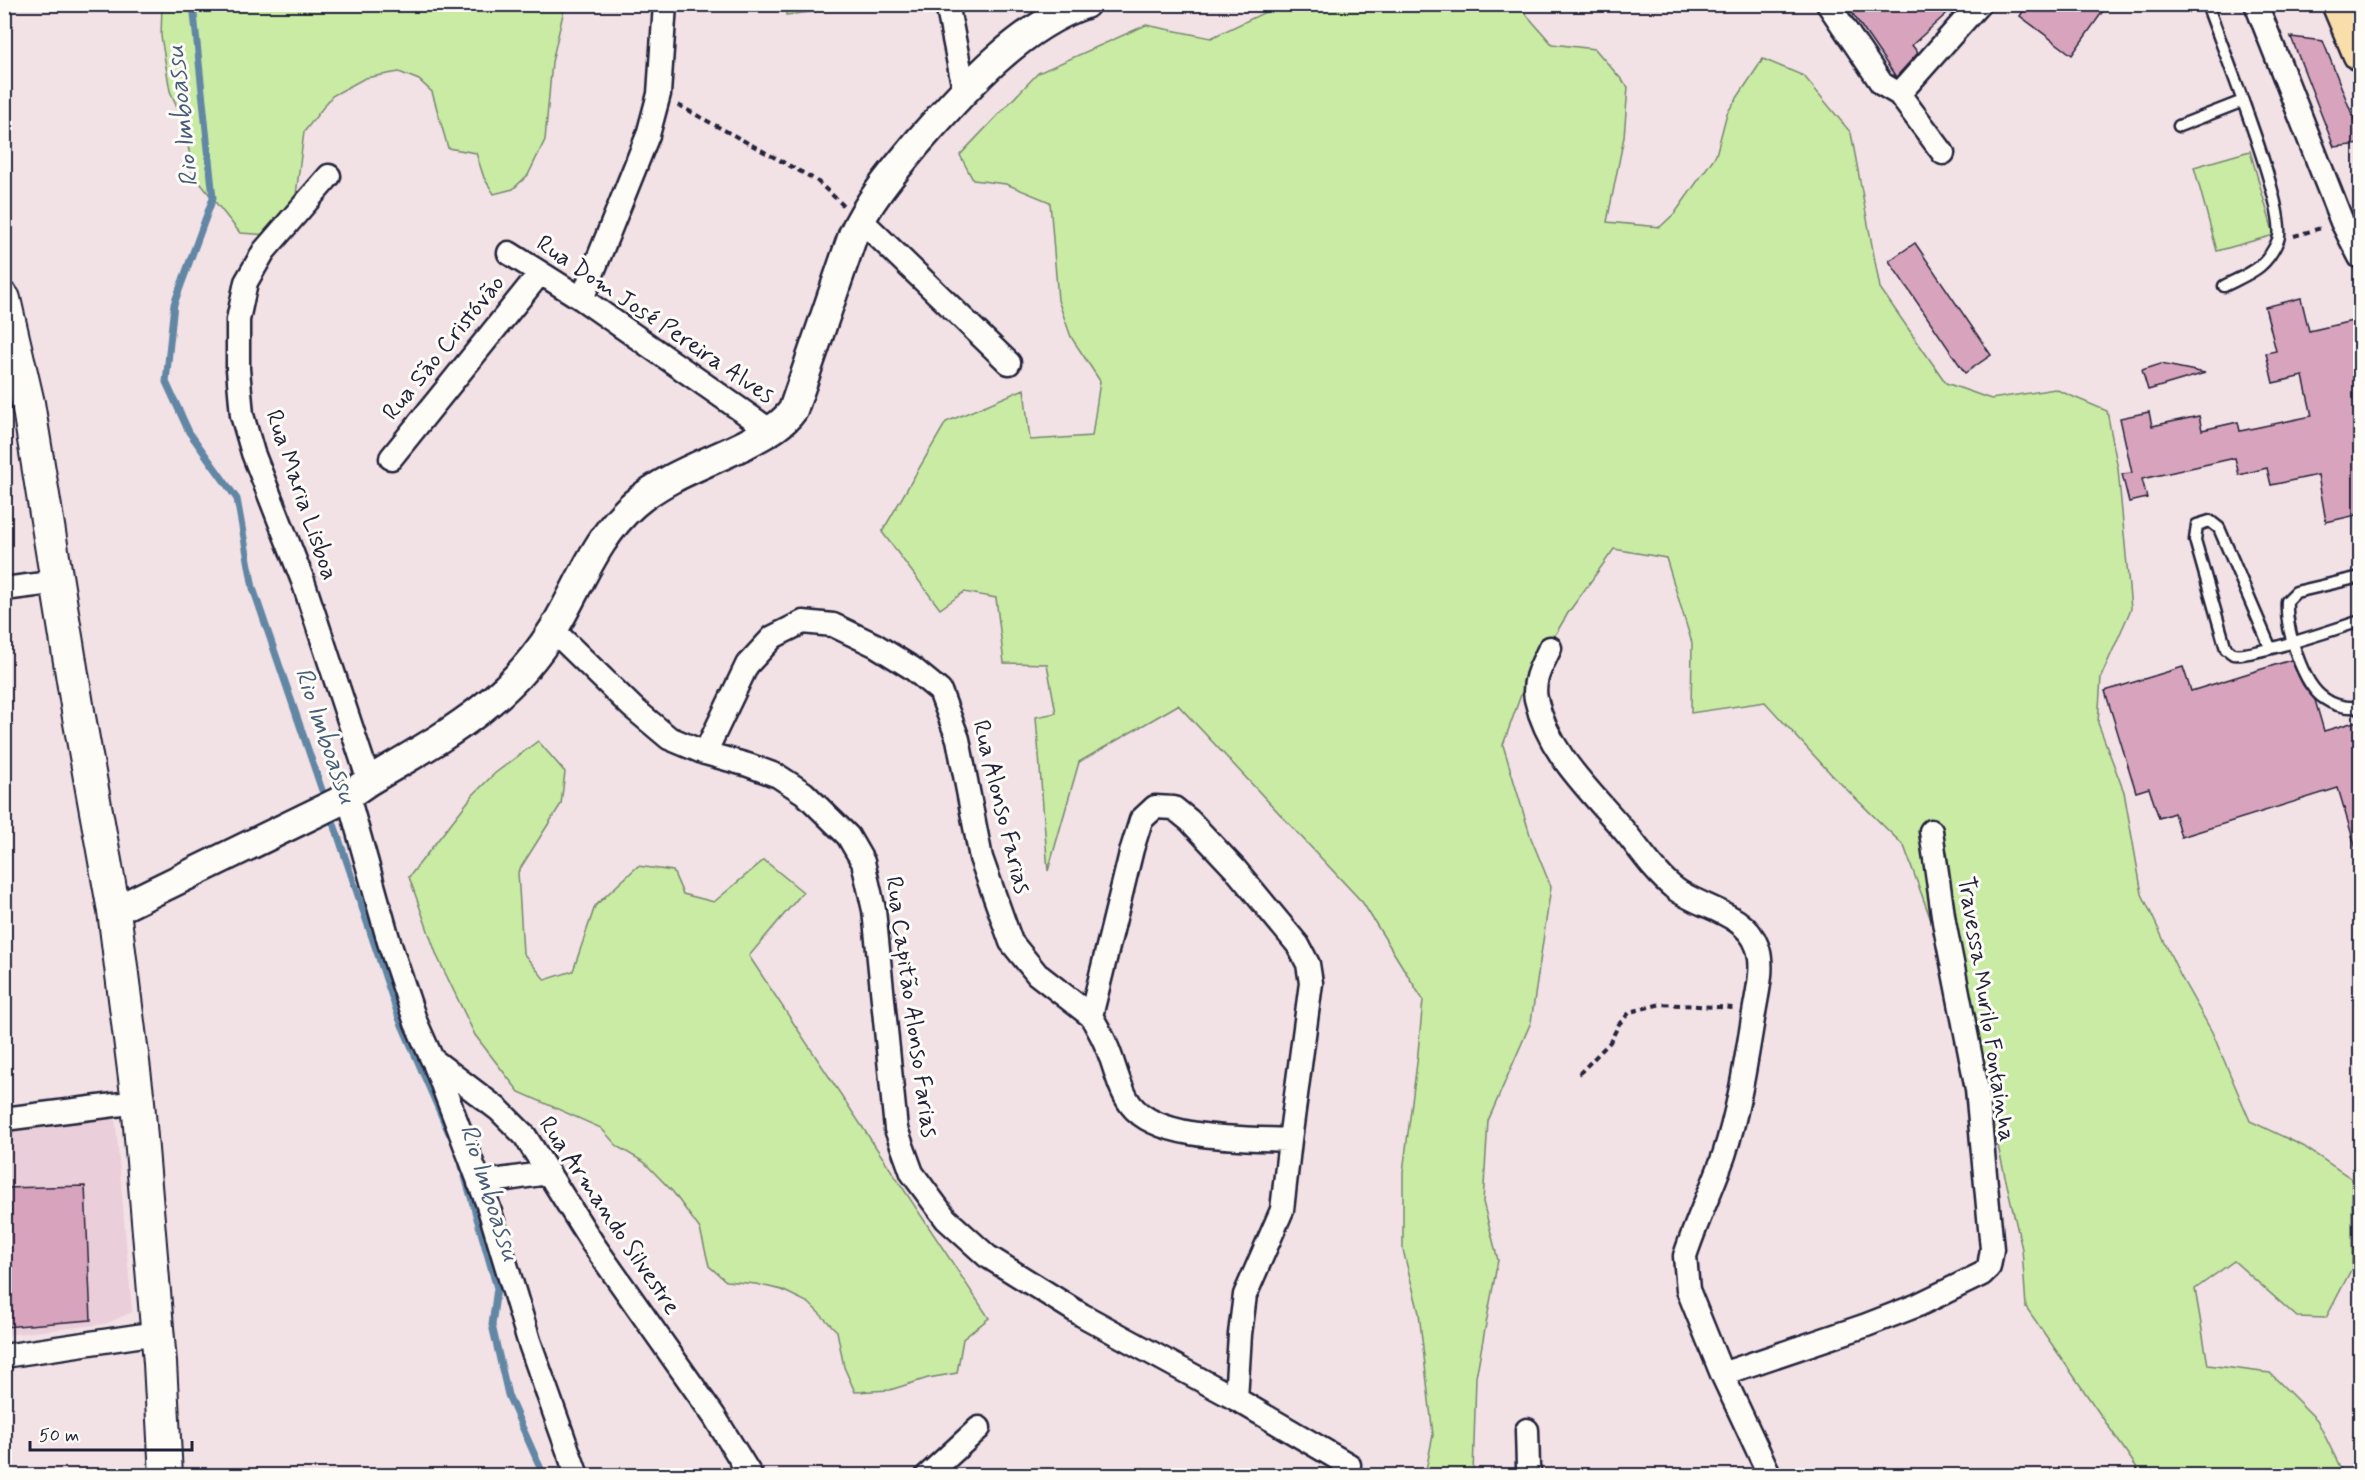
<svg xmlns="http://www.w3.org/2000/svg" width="2365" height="1480" font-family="Mynerve,sans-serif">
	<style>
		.built { fill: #eaced9 }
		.green { fill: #c9eba4; stroke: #768670; stroke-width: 1.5 }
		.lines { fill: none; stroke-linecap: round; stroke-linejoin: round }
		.stream { stroke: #6287a5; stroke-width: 7 }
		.building { fill: #d8a3bc; stroke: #22223b; stroke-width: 1.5 }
		.service-casing { stroke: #22223b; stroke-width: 15 }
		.minor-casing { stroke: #22223b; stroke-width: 27 }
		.tertiary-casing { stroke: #22223b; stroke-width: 33 }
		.secondary-casing { stroke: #22223b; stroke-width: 36 }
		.primary-casing { stroke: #22223b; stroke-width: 38 }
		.path { stroke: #22223b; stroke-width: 4; stroke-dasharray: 6 4.5; stroke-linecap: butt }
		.service { stroke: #fdfcf7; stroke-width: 10 }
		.minor { stroke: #fdfcf7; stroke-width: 22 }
		.tertiary { stroke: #fdfcf7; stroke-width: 28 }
		.secondary { stroke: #fdfcf7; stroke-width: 32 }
		.primary { stroke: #f9deab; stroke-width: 33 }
		.labels { text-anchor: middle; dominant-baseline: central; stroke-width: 6; stroke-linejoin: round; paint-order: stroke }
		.street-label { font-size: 24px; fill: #22223b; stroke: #fdfcf7 }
		.water-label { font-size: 26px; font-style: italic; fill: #475d79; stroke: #fdfcf7 }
	</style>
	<rect width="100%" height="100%" fill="#f2e1e5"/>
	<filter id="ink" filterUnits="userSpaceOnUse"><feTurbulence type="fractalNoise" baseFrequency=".0167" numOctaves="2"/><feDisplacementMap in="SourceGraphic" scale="12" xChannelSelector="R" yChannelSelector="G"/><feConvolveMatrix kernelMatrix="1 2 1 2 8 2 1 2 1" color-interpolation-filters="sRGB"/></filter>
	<g filter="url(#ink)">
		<!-- built -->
		<path class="built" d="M115 1116 132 1312 105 1324 5 1335 4 1129Z"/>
		<!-- green -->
		<path class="green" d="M162 5H565L552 62 545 140 528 175 513 189 494 194 484 178 476 153 448 148 432 92 419 80 399 72 365 78 332 96 304 132 296 195 270 235 240 233 193 174 184 122 170 91 161 36Z
			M786 5V4L852 5 828 10 786 15Z
			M1280 5H1518L1552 44 1595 49 1628 87 1624 137 1607 222 1660 227 1675 213 1716 155 1727 113 1763 59 1804 76 1851 133 1880 288 1946 383 1991 399 2055 389 2107 411 2118 469 2131 609 2101 677 2098 723 2124 792 2142 894 2180 975 2212 1032 2250 1121 2303 1146 2352 1179V1268L2326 1318 2297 1317 2234 1261 2195 1289 2208 1365 2270 1373 2317 1420 2344 1475H2142L2026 1307 2022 1249 1971 1030 1904 846 1831 774 1765 702 1691 713 1692 643 1666 558 1614 549 1568 613 1523 689 1503 745 1531 838 1551 887 1531 1022 1488 1121 1483 1202 1498 1260 1476 1377 1473 1475H1425L1433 1435 1419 1313 1403 1250V1172L1417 1063 1423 1000 1363 903 1178 705 1079 762 1048 871 1036 717 1056 713 1047 664 1004 663 996 598 964 592 940 609 882 532 946 422 1024 389 1030 440 1092 436 1100 381 1071 337 1058 300 1050 202 1006 184 973 180 960 155 1038 73 1146 25 1211 38Z
			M2250 151 2274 235 2217 251 2194 167Z
			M538 741 565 772 561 804 518 872 523 953 545 980 573 971 595 906 638 866 673 871 683 894 714 902 764 860 803 892 749 956 989 1318 963 1339 957 1373 928 1378 890 1390 855 1392 844 1367 837 1331 809 1303 782 1290 756 1284 726 1281 709 1266 700 1229 673 1192 644 1162 618 1147 601 1128 519 1092 475 1035 437 956 409 877 473 795 494 774Z"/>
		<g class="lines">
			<!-- stream -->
			<path class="stream" d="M193 4 213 198 174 304 166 382 189 432 237 499 253 588 326 802
				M330 812 399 1018 449 1133
				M462 1166 497 1288 492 1325 508 1395 544 1476"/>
		</g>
		<!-- building -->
		<path class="building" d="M1846 4H1957L1912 45 1918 53 1896 77Z
			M2028 4H2108L2072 55 2020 16Z
			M2291 37 2323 41 2361 137V144L2334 147Z
			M1915 243 1991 355 1965 373 1889 261Z
			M2301 298 2309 331 2361 319V514L2326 522 2318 475 2271 485 2267 468 2239 475 2235 458 2142 479 2147 498 2129 502 2122 474 2132 473 2120 418 2149 412 2152 426 2199 416 2202 430 2238 422 2240 431 2312 416 2303 376 2273 383 2266 353 2276 351 2265 307Z
			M2161 364 2205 373 2148 390 2142 370Z
			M2291 660 2303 685 2315 700 2324 731 2361 720V849H2356L2338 788 2181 837 2174 813 2159 818 2149 788 2136 792 2105 691 2183 667 2191 691Z
			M85 1186 91 1320 4 1327V1188Z"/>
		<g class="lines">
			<defs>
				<path id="service" d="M2207 4C2220 42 2290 213 2278 240 2266 269 2250 273 2224 286
					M2179 126 2243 101
					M2360 577 2296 592 2287 601C2285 627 2302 685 2325 699 2336 707 2348 708 2360 707
					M2270 647 2219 528 2210 521 2197 525 2195 540 2226 649C2227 649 2232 653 2233 654 2251 658 2339 628 2360 621"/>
				<path id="minor" d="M947 4 964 89
					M1828 4 1882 84 1899 94
					M2256 4 2342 222 2360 257
					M1943 153 1899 94 1979 4
					M329 176 264 251 246 282 238 320V369L242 415 253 453 303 581 369 781
					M860 219 1009 363
					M509 253 582 299 771 431
					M582 299 648 135 659 94 665 4
					M391 458 540 273
					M4 589 59 582
					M553 630 632 707 669 738 705 753 747 665 773 637 803 622 833 625 875 645 912 668 940 691 958 739 981 858 1011 942 1037 974 1091 1016 1132 849 1141 820 1155 807 1174 808 1190 821 1236 870 1298 945 1308 964 1311 983 1290 1140
					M1550 648C1542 665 1532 680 1536 699 1548 754 1592 792 1626 833 1641 851 1655 873 1674 888 1699 908 1745 912 1757 946 1765 966 1757 993 1754 1013 1746 1061 1739 1109 1724 1155 1712 1189 1696 1222 1685 1256L1688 1290 1722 1374 1770 1476
					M705 753 748 765 778 776 804 793 848 836 863 862 874 910 896 1129 912 1173 946 1219 987 1256 1082 1315 1236 1399 1349 1465
					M348 796 389 942 416 1023 432 1059 499 1110 525 1136 593 1244 714 1416 751 1476
					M1091 1016C1096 1025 1102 1035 1106 1045 1115 1064 1118 1088 1131 1105 1158 1141 1248 1138 1290 1140L1282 1210 1245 1295 1240 1334 1236 1399
					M433 1060 488 1205 529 1341 577 1476
					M4 1119 138 1102
					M479 1183 548 1173
					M4 1356 157 1333
					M1722 1374 1864 1326 1918 1305 1982 1274 1989 1267 1992 1249 1977 1089 1944 922 1931 831
					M1527 1430 1528 1467 1530 1476
					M927 1476 979 1428"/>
				<path id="tertiary" d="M114 911 338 802C350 795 360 786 372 779 444 736 507 704 553 630 579 588 595 538 634 504 666 476 708 463 746 444 764 434 781 427 793 410L853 235C868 201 894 171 918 142 963 91 1018 27 1085 4"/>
				<path id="secondary" d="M4 299 28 403 79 717 114 911 138 1102 160 1363 166 1476"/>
				<path id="primary" d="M2339 4 2360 54"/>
			</defs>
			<!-- service casing -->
			<use href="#service" class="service-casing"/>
			<!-- minor casing -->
			<use href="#minor" class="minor-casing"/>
			<!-- tertiary casing -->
			<use href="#tertiary" class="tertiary-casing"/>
			<!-- secondary casing -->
			<use href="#secondary" class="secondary-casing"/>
			<!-- primary casing -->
			<use href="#primary" class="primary-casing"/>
			<!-- path -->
			<path class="path" d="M678 105 816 180 843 205
				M2294 236 2321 228
				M1579 1074 1610 1042 1619 1024 1630 1012 1661 1004 1734 1008"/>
			<!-- service -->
			<use href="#service" class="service"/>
			<!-- minor -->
			<use href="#minor" class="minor"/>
			<!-- tertiary -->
			<use href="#tertiary" class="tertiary"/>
			<!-- secondary -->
			<use href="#secondary" class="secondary"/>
			<!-- primary -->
			<use href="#primary" class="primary"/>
		</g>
	</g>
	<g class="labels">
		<!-- street labels -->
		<g class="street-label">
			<text transform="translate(655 320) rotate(34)">Rua Dom José Pereira Alves</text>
			<text transform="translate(444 348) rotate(-51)">Rua São Cristóvão</text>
			<text transform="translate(301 495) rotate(71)">Rua Maria Lisboa</text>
			<text transform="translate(1001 807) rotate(76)">Rua Alonso Farias</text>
			<text transform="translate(911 1007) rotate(82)">Rua Capitão Alonso Farias</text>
			<text transform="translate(1986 1009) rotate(81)">Travessa Murilo Fontainha</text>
			<text transform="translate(609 1216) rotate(56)">Rua Armando Silvestre</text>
		</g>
		<!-- water labels -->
		<g class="water-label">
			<text transform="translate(183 116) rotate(-96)">Rio Imboassu</text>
			<text transform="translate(325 736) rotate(71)">Rio Imboassu</text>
			<text transform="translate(489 1193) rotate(72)">Rio Imboassu</text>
		</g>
	</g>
	<!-- margin -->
	<rect width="2365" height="1480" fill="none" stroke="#fdfcf7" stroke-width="24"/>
	<rect x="12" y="12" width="2341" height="1456" fill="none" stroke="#22223b" stroke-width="2" filter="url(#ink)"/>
	<!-- scale -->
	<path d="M30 1441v9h162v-9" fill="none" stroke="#22223b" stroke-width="3"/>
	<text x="39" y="1441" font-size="18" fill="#22223b" stroke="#fdfcf7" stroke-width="4.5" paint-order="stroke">50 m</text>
</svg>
